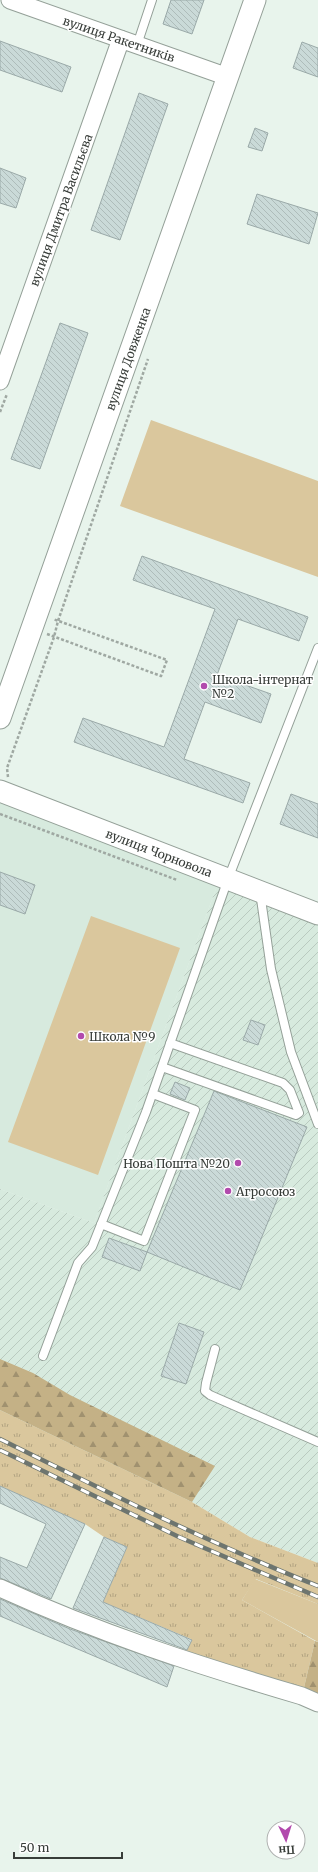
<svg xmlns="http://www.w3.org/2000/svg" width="318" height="1872" font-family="Merriweather,serif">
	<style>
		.built { fill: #d7eade }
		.industrial { fill: url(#industrial-furrows) }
		.grass { fill: url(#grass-tufts) }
		.forest { fill: url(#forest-firs) }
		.garden { fill: #dac79d }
		.building { fill: url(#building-back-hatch); stroke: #9aa9a8 }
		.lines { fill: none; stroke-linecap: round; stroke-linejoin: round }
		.service-casing { stroke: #94a098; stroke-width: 10 }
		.minor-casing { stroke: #94a098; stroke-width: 19 }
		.tertiary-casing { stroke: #94a098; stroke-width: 23 }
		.path { stroke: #9fa8a2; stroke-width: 2.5; stroke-dasharray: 3 2; stroke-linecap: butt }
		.service { stroke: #fff; stroke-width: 8 }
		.minor { stroke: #fff; stroke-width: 17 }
		.tertiary { stroke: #fff; stroke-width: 21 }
		.rail-casing { stroke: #6d756f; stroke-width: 4.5 }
		.rail { stroke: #fff; stroke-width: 3; stroke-dasharray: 9; stroke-linecap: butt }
		.poi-dot { fill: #b24aad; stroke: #fff; stroke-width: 1.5 }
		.labels { text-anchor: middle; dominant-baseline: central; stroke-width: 3; stroke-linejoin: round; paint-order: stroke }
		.street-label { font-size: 12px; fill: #383d39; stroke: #fff }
		.poi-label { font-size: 12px; fill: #383d39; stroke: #fff; text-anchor: start }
	</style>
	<defs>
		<pattern id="industrial-furrows" width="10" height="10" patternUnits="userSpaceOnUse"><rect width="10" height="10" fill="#d7eade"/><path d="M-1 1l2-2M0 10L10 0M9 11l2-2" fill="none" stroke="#b9cabf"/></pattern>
		<pattern id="grass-tufts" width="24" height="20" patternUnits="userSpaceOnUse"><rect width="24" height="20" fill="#dac79d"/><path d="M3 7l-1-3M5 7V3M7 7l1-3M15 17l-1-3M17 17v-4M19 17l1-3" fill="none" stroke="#b2a381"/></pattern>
		<pattern id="forest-firs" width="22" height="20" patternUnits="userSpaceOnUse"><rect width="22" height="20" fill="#c4b186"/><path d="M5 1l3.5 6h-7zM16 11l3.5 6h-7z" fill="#a0916f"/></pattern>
		<pattern id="building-back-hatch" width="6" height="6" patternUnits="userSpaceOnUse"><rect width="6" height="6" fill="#cadad8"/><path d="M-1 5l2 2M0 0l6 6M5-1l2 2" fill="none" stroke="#aebcba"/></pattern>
	</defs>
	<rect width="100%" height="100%" fill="#e8f4ec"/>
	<!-- built -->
	<path class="built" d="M0 798 218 883 94 1223 0 1189Z"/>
	<!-- industrial -->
	<path class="industrial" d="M218 883 318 921V1563L250 1537 192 1502 0 1410V1189L94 1223Z"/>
	<!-- grass -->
	<path class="grass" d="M0 1410 192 1502 250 1537 318 1563V1604L256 1579 242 1600 315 1641 302 1696 183 1660 191 1639 103 1602 127 1547 104 1537 85 1524 0 1486Z"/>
	<!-- forest -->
	<path class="forest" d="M0 1359 33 1373 70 1395 215 1466 192 1502 0 1410Z
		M315 1641 318 1642V1703L302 1696Z"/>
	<!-- garden -->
	<path class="garden" d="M151 420 318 481V577L120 506Z
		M91 916 180 948 98 1175 8 1142Z
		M255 1579 318 1604V1642L242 1600Z"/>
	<!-- building -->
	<path class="building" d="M171 0H204L192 34 163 24Z
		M0 41 71 67 62 92 0 70Z
		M302 42 318 48V77L293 68Z
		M139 93 168 104 120 240 91 230Z
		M255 128 268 133 262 151 248 147Z
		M0 168 26 178 16 208 0 203Z
		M257 194 318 213 309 244 247 224Z
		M60 323 88 333 40 469 11 459Z
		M142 556 308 617 299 641 238 619 217 675 271 694 261 723 205 702 184 759 250 783 243 803 74 742 83 718 164 747 215 609 133 580Z
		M291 794 318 804V838L280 824Z
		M0 872 35 885 25 914 0 905Z
		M251 1020 265 1025 258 1045 243 1040Z
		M175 1082 190 1088 185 1100 170 1094Z
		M214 1091 307 1127 240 1290 147 1252Z
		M109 1238 147 1252 140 1271 102 1257Z
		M179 1323 204 1332 186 1384 161 1376Z
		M0 1486 85 1524 51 1599 0 1578V1557L27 1568 46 1524 0 1503Z
		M104 1537 127 1547 103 1602 192 1640 187 1650 73 1608Z
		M0 1599 70 1629 174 1666 167 1687 0 1616Z"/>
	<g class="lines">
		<defs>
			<path id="service" d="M137 45 152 0
				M260 892 271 969 291 1052 318 1124
				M162 1067 296 1115 299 1113 290 1090 283 1083 170 1043
				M101 1224 144 1241 195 1110 153 1094
				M215 1349 206 1383 205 1391 210 1395 318 1442
				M43 1356 78 1263 92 1247 146 1112 228 879 318 648"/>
			<path id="minor" d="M10 0 228 77
				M0 381 121 39
				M0 1588C98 1633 200 1666 302 1696L318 1703"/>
			<path id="tertiary" d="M0 718 255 0
				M0 791 318 914"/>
		</defs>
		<!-- service casing -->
		<use href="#service" class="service-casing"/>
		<!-- minor casing -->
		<use href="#minor" class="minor-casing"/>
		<!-- tertiary casing -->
		<use href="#tertiary" class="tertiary-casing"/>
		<!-- path -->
		<path class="path" d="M0 412 7 394
			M47 634 161 676 167 660 53 619
			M8 777 7 768 54 637 58 621 148 359
			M0 814 177 880"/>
		<!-- service -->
		<use href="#service" class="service"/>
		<!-- minor -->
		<use href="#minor" class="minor"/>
		<!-- tertiary -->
		<use href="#tertiary" class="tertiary"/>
		<defs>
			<path id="rail" d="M0 1439C105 1491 209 1543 318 1586
				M0 1450 179 1537 318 1597"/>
		</defs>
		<!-- rail casing -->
		<use href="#rail" class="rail-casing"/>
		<!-- rail -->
		<use href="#rail" class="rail"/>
	</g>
	<!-- markers -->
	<g class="poi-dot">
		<circle cx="204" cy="686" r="4"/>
		<circle cx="81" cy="1036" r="4"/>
		<circle cx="238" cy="1163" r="4"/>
		<circle cx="228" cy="1191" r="4"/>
	</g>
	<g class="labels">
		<!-- street labels -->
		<g class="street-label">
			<text transform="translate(119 39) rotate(19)">вулиця Ракетників</text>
			<text transform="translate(61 210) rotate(-70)">вулиця Дмитра Васильєва</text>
			<text transform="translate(128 359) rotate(-70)">вулиця Довженка</text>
			<text transform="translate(159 853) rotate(21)">вулиця Чорновола</text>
		</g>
		<!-- poi labels -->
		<g class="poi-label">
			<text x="212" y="679">Школа-інтернат<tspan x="212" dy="14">№2</tspan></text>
			<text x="89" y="1036">Школа №9</text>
			<text x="230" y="1163" text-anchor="end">Нова Пошта №20</text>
			<text x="236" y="1191">Агросоюз</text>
		</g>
	</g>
	<!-- north arrow -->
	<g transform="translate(286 1840) rotate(176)"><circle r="19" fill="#ffffff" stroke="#afb1b0"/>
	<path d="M0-3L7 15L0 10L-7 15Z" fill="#b24aad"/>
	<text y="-6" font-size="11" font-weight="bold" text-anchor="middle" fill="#383d39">Пн</text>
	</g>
	<!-- scale -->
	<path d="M14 1852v6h108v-6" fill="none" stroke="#383d39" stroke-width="2"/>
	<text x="20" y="1852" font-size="12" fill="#383d39" stroke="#ffffff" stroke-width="3" paint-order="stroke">50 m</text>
</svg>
